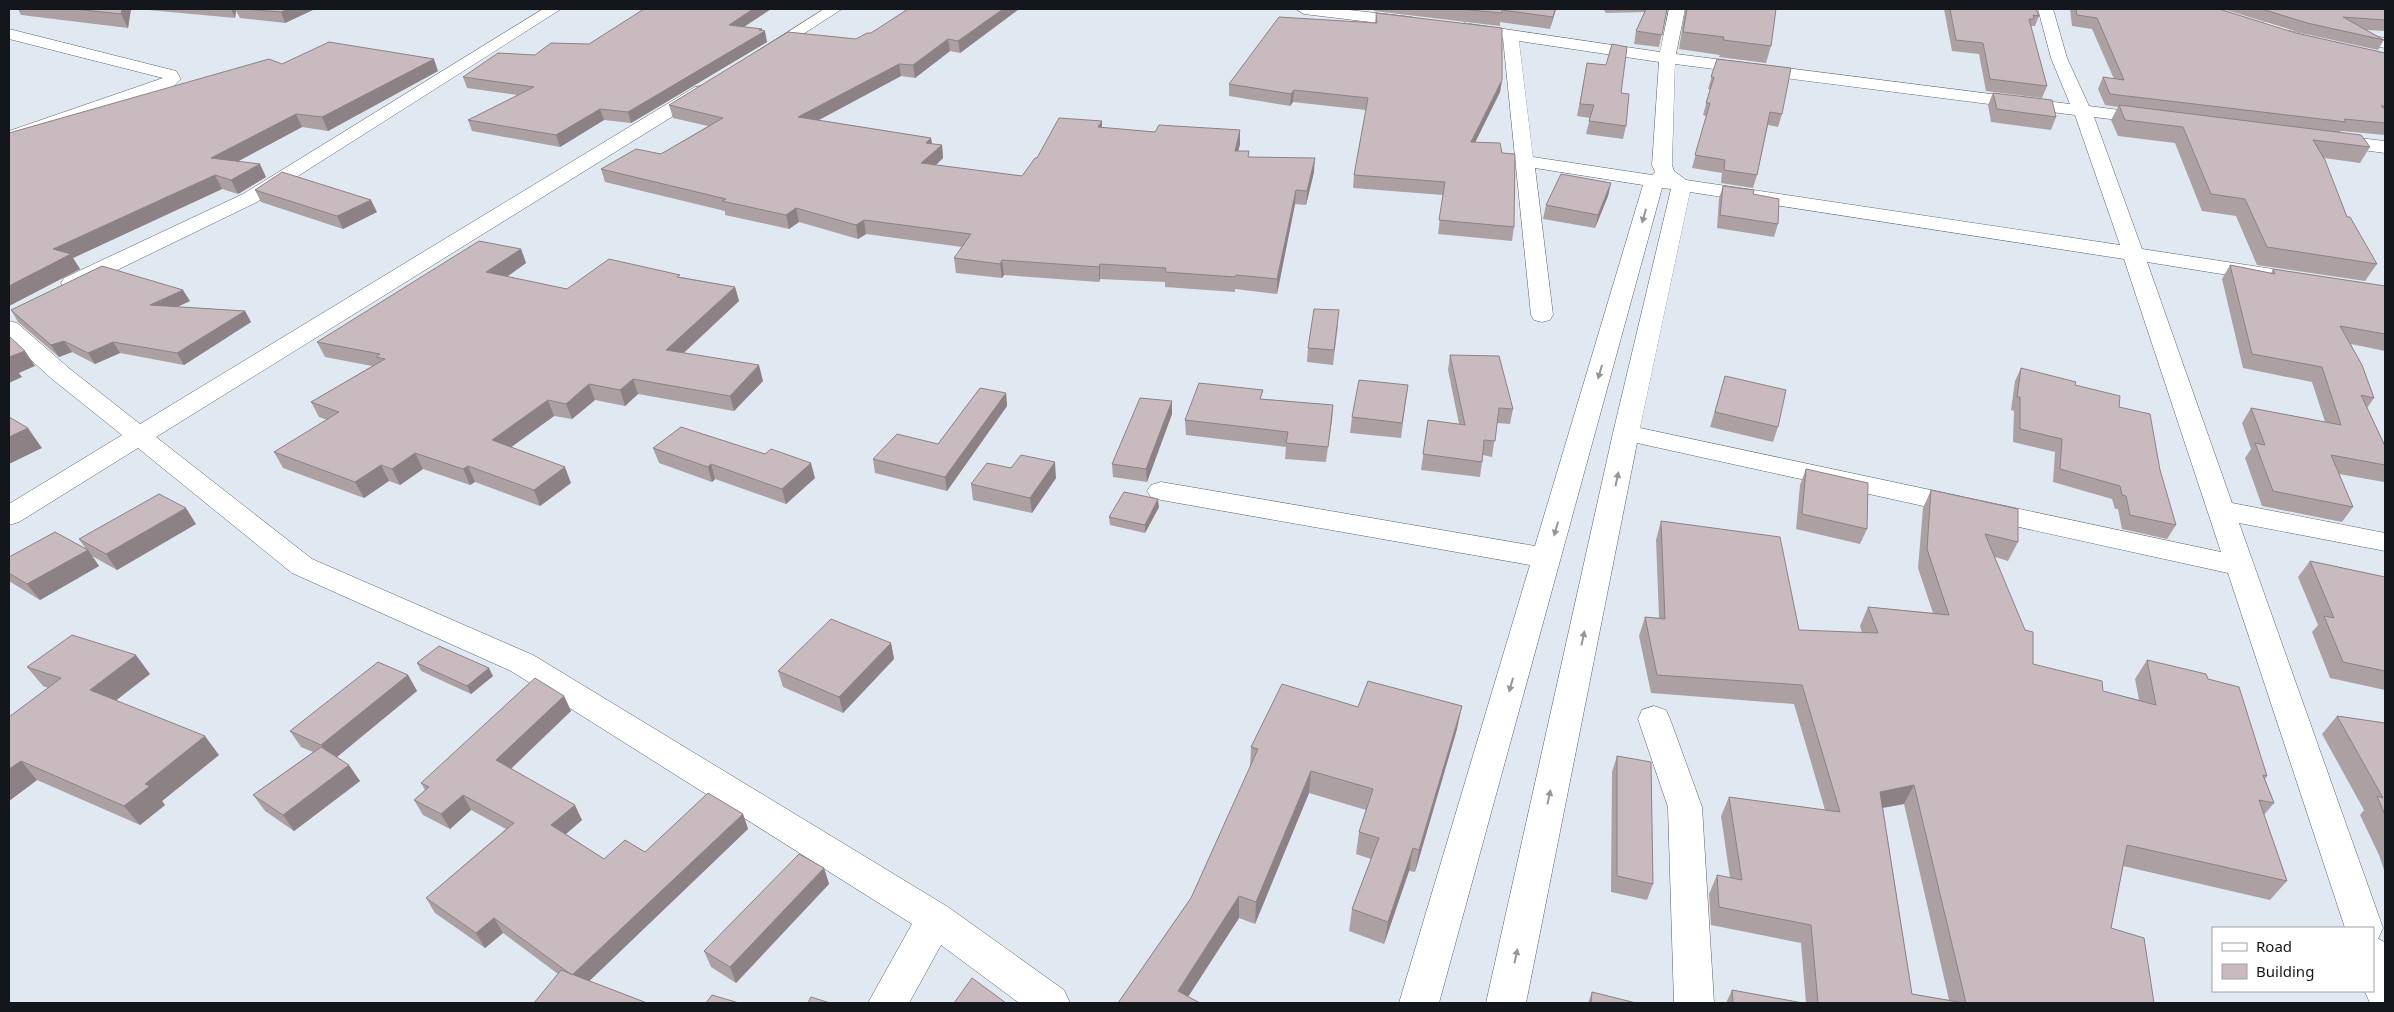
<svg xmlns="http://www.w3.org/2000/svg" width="2394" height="1012" font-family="'Noto Sans',sans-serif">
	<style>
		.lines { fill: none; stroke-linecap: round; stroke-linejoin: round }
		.minor-casing { stroke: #596169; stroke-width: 1 }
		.minor { fill: #fff; fill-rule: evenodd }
		.wall { fill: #aca0a3; fill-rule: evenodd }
		.shaded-wall { fill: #8c8285 }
		.building { fill: #c8babe; stroke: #8c8285 }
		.oneway { fill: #959698 }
	</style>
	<rect width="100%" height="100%" fill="#e0e9f2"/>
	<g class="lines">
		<defs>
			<path id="minor" d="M543 9H561L257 202 80 288 72 290 64 288 61 283 64 278 243 194Z
				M824 9H842L769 56H757L755 53Z
				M1296 9H1340L1412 17 1420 22 1412 27 1304 14Z
				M1669 9H1685L1676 54 2070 104 2051 58 2038 9H2053L2067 58 2089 106 2150 114 2156 115 2159 119 2156 123 2150 124 2094 117 2142 249 2273 269 2276 274 2273 279 2265 281 2147 262 2232 503 2385 533V551L2239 523 2383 928 2378 939 2385 942V1003H2370L2365 992 2373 991V928H2345L2228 573 1637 443 1526 1003H1486L1613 433 1671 189 1662 188 1439 1003H1399L1530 565 1161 500 1151 497 1147 491 1151 485 1161 482 1535 546 1643 185 1535 168 1553 315 1550 320 1542 322 1534 320 1531 315 1503 38 1464 33 1456 28 1464 23 1660 52ZM1519 41 1659 62 1652 165 1655 172 1652 175 1533 157ZM1675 64 2075 115 2120 245 1686 180 1674 171 1672 165ZM1690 192 2124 259 2221 552 1640 428Z
				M2275 18 2385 38V48L2277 28 2263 33 2255 28 2257 25Z
				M9 29 176 71 181 79 172 88 9 142V131L163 78 9 39Z
				M701 86 707 87 710 91 707 95 156 437 312 559 533 655 948 907 1064 990 1070 1003H1019L941 945 909 1003H868L912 924 511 671 292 573 138 448 19 522 9 525V504L122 435 52 379 9 340V321L17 323 70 369 140 424 695 87Z
				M2332 135 2385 141V153L2325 145 2323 141 2325 137Z
				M1654 706 1666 710 1670 719 1702 807 1714 1003H1674L1668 807 1638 719 1642 710Z"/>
		</defs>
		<!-- minor casing -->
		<use href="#minor" class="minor-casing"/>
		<!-- minor -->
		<use href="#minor" class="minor"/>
	</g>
	<!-- wall -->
	<path class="wall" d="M18 9H131L128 28 21 15Z
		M138 9H315L285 23 240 18 236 11 235 18Z
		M644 9H771L744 27 762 29 767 42 631 123 604 120 560 147 472 131 468 120 518 95 467 88 463 77 535 55 589 44Z
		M1019 9 960 53 950 51 915 78 901 76 819 120 931 138 932 144 942 145 943 158 936 165 1022 176 1037 158 1102 121V128L1155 132 1240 130V144L1238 151 1249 157 1314 172 1306 205 1295 204 1277 294 1235 289V292L1165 287V282L1100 279 1099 282 1004 275 1002 278 956 273 954 258 962 247 866 234 858 239 799 222 789 229 725 215V211L605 182 601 169 661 154 708 126 673 118 669 105 856 39 871 33Z
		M1374 9H1556L1550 29 1500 22V26L1374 11Z
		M1588 9H1667L1659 47 1634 44 1636 31 1645 12 1606 13 1603 9Z
		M1685 9H1776L1771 46 1766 63 1719 57 1720 55 1679 49Z
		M1944 9H2036L2039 16 2035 26H2031V27L2047 86 2042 98 1986 91 1979 54 1952 51Z
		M2070 9H2219L2296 33 2385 53V135L2341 131 2340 132 2370 147 2360 163 2324 158 2347 217 2377 264 2365 281 2257 265 2236 216 2202 211 2175 143 2118 136 2111 120 2118 107 2105 105 2098 89 2103 77 2114 79 2092 29 2072 26Z
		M2223 9H2385V31L2366 30 2384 40 2378 50 2301 33Z
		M1376 13 1502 80 1500 92 1475 142 1514 227 1512 241 1438 234 1443 195 1353 188 1354 175 1366 110 1293 102 1290 106 1229 96V84L1375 23Z
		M1717 59 1782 114 1778 127 1768 125 1757 175 1753 188 1721 183 1722 173 1692 168 1706 116 1703 115 1710 89H1708Z
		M1587 63 1621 93 1626 126 1623 139 1586 134 1590 118 1577 116Z
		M282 64 438 71 328 131 302 127 238 161 266 177 238 194 222 189 73 258 80 269 9 306Z
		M1993 93 2056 117 2051 130 1991 122 1988 105Z
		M1611 183 1608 196 1595 228 1543 219 1546 205Z
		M1723 186 1753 194 1778 224 1774 237 1717 228 1719 198Z
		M255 190 377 212 343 229 261 202Z
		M521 249 526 263 507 277 567 289 681 277 735 287 739 301 684 353 763 381 734 411 638 394 625 406 595 400 572 419 554 416 511 447 571 483 540 506 475 482 470 485 423 469 400 485 389 481 364 498 283 468 274 452 327 420 319 417 311 402 372 366 325 357 317 342Z
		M2230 265 2271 273 2273 269 2385 286V351L2351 344 2374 398 2367 408 2385 446V481L2384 482 2339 474 2353 507 2342 522 2262 506 2245 458 2251 449 2242 423 2251 408 2325 422 2312 382 2243 368 2222 279Z
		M190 301 177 307 245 311 251 322 184 365 120 353 95 364 72 352 59 357 18 322 11 310Z
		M1338 325 1333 365 1307 362 1308 348Z
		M1450 355 1513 409 1510 424 1497 423 1492 457 1483 455 1480 477 1421 470 1428 420 1459 424 1448 370Z
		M2021 368 2075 385 2119 407 2160 470 2176 525 2167 539 2122 529 2118 509H2115L2112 499 2053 482 2055 452 2013 442 2014 411 2011 410 2015 381Z
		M1725 376 1778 427 1773 442 1710 427Z
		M1408 385 1401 438 1350 433 1352 417Z
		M1006 393 1007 406 947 491 875 473 873 459 938 444Z
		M1263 399 1333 405 1326 462 1285 459 1286 447 1186 435 1185 420Z
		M1172 401V414L1147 482 1113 477 1112 464Z
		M653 448 815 478 786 504 715 479 712 482 659 463Z
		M1806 469 1867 529 1860 544 1796 529 1800 485Z
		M1056 478 1032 513 973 500 971 484Z
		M1931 490 2018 542 2008 561 1995 557 2033 664 2103 691 2139 700 2135 679 2147 660 2208 679 2267 776 2265 779 2274 803 2264 815 2287 881 2270 900 2123 866 2111 928 2154 1003H1806L1801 943 1711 925 1709 894 1717 875 1730 878 1721 816 1729 797 1825 810 1794 704 1651 693 1639 636 1645 617 1659 618 1656 540 1661 521 1799 630 1862 633 1860 626 1868 607 1933 613 1918 568 1923 508ZM1904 804 1949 1000 1912 994 1883 808Z
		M1159 507 1145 533 1110 525 1109 517Z
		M196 524 117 570 92 556 99 566 40 600 9 581V557L86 549 79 539Z
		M2310 561 2385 577V690L2330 678 2312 632 2318 625 2298 577Z
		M891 643 894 659 843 713 783 687 778 671Z
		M417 663 493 676 471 694 421 671Z
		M27 667 150 674 116 700 219 755 162 801 165 805 140 825 37 780 9 801V717L48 688 43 686Z
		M408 675 417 691 337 757 360 781 294 831 265 811 253 795 313 752 301 747 290 731Z
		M564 696 571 711 511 769 582 820 566 834 604 859 645 852 743 814 748 829 589 981 558 974 503 933 485 948 435 913 426 898 506 829 471 810 450 829 423 815 414 800 425 790 421 783Z
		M1358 707 1457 729 1415 872 1409 871 1384 944 1349 931 1352 909 1371 859 1356 854 1359 832 1366 810 1309 793 1255 924 1239 918 1188 997 1118 1003 1191 898 1250 768 1251 747Z
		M2337 716 2385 723V873L2379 855 2360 815 2364 810 2322 734Z
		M1617 756 1653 884 1647 900 1611 892 1612 772Z
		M824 868 829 884 736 983 711 967 704 951Z
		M1732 990 1804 1003H1726Z
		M1592 992 1636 1003H1588Z"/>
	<!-- shaded-wall -->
	<path class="shaded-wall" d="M122 9H131L128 28 121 14Z
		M231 9H235L236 11 235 18Z
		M288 9H315L285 23 281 12Z
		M753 9H771L731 35 729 25Z
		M1003 9H1019L960 53 958 41Z
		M1555 9H1556L1550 29Z
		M762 29 763 32 765 31 767 42 631 123 628 112Z
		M948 39 950 51 915 78 913 65Z
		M434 59 438 71 328 131 322 117Z
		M899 64 901 76 800 130 798 117Z
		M1502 80 1500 92 1469 155 1471 142Z
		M1294 90 1293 102 1290 106 1291 94Z
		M600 109 604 120 560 147 556 135Z
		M296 114 302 127 218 172 211 158Z
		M1102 121V134L1098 127Z
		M1240 130V144L1235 164V151Z
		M931 138 933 151 926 143Z
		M942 145 943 158 923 177 921 163Z
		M1315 158 1314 172 1306 205 1307 191Z
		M260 164 266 177 238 194 231 180Z
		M215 175 222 189 73 258 80 269 9 306V286L53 249Z
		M1611 183 1608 196 1595 228 1598 215Z
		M1296 190 1295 204 1277 294V279Z
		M371 200 377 212 343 229 337 216Z
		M796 208 799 222 789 229 786 215Z
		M864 220 866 234 858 239 856 225Z
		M521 249 526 263 492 287 486 272Z
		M1002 260 1004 275 1002 278 1000 264Z
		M1100 264V279L1099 282V267Z
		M735 287 739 301 670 365 666 350Z
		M183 290 190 301 157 316 150 305Z
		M245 311 251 322 184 365 177 353Z
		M64 341 72 352 59 357 51 345Z
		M113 342 120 353 95 364 88 353Z
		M25 351 35 366 19 373 22 377 9 383V357Z
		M759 365 763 381 734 411 730 396Z
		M633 379 638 394 625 406 620 390Z
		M589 384 595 400 572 419 566 404Z
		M1006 393 1007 406 947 491 945 477Z
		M548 400 554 416 499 456 492 440Z
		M1172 401V414L1147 482 1146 469Z
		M1333 405 1332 420 1326 462 1328 447Z
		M28 428 42 448 9 464V437Z
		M415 453 423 469 400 485 392 469Z
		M1055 462 1056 478 1032 513 1030 498Z
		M811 463 815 478 786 504 782 489Z
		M711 464 715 479 712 482 708 467Z
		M381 465 389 481 364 498 355 482Z
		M468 466 475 482 470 485 463 469Z
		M565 467 571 483 540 506 534 490Z
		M1158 499 1159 507 1145 533V525Z
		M186 508 196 524 117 570 106 554Z
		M88 550 99 566 40 600 27 584Z
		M891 643 894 659 843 713 839 697Z
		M136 655 150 674 105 709 90 690Z
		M489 668 493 676 471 694 467 686Z
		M408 675 417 691 332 761 321 745Z
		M564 696 571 711 504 775 496 760Z
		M1462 706 1457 729 1415 872 1419 850Z
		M205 736 219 755 162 801 165 805 140 825 124 806 145 784Z
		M21 761 37 780 9 801V769Z
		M349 765 360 781 294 831 283 815Z
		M1311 771 1309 793 1255 924 1256 902Z
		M1914 785 1904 804 1870 810 1880 792Z
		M463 795 471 810 450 829 441 814Z
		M575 805 582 820 559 840 551 825Z
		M743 814 748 829 580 990 572 975Z
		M1413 848 1409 871 1384 944 1388 922Z
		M824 868 829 884 736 983 730 967Z
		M1239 896V918L1184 1003 1178 991Z
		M494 918 503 933 485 948 476 933Z"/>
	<!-- building -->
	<path class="building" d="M75 9H122L121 14Z
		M243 9H288L281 12Z
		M644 9H753L729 25 762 29 759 30 765 31 628 112 600 109 556 135 468 120 534 87 463 77 498 53 535 55 551 43 589 44Z
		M908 9H1003L958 41 948 39 913 65 899 64 798 117 931 138 926 143 942 145 921 163 1022 176 1035 158H1037L1059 118 1102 121 1098 127 1155 132 1159 125 1240 130 1235 151H1249L1248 157 1315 158 1307 191 1296 190 1277 279 1236 275 1235 277 1165 272 1166 268 1100 264 1099 267 1002 260 1000 264 954 258 971 234 864 220 856 225 796 208 786 215 722 201 726 199 601 169 636 149 661 154 723 118 669 105 788 32 856 39 867 33H871Z
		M1460 9H1555L1553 17 1502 10V13Z
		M1646 9H1667L1662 35 1636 31Z
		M1687 9H1776L1771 46 1723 40 1724 37 1683 32Z
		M1950 9H2036L2039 16 2033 15 2034 19H2029L2047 86 1990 79 1983 43 1956 40Z
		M2076 9H2219L2296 33 2385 53V106H2381L2385 109V123L2344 119 2346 122 2110 94 2103 77 2124 80 2097 18 2077 15Z
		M2262 9H2385V20L2343 17 2384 40 2307 23Z
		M1376 13 1502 28V80L1471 142 1500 143 1502 153 1515 154 1514 227 1439 220 1445 182 1354 175 1368 98 1294 90 1291 94 1229 84 1279 17 1377 23Z
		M329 42 434 59 322 117 296 114 211 158 260 164 231 180 215 175 53 249 71 254 9 286V133L269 59 282 64Z
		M1612 44 1627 47 1621 93 1629 94 1626 126 1589 121 1594 105 1580 104 1587 63 1606 65Z
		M1717 59 1791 68 1782 114 1770 112 1757 175 1724 170 1725 160 1695 155 1710 103H1706L1714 77H1711Z
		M1993 93 2052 100 2056 117 1997 109Z
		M2119 105 2361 135 2370 147 2313 140 2325 160 2347 217H2350L2377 264 2267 247 2245 199 2211 194 2183 127 2125 120Z
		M282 172 371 200 337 216 255 190Z
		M1561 174 1611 183 1598 215 1546 205Z
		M1723 186 1754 190 1753 194 1779 199 1778 224 1720 215Z
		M479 241 521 249 486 272 567 289 609 259 680 275 677 277 735 287 666 350 759 365 730 396 633 379 620 390 589 384 566 404 548 400 492 440 565 467 534 490 468 466 463 469 415 453 392 469 381 465 355 482 274 452 339 412 311 402 385 359 376 357 380 354 317 342Z
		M2230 265 2275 274 2273 269 2385 286V334L2340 326 2362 365 2374 398 2361 395 2385 446V465L2331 455 2353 507 2273 491 2255 443 2265 445 2251 408 2341 425 2322 367 2252 354Z
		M102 266 183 290 150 305 245 311 177 353 113 342 88 353 64 341 51 345 11 310Z
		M1314 309 1339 310 1334 350 1308 348Z
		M9 336 25 351 9 357Z
		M1450 355 1499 356 1513 409 1499 408 1495 441 1484 440 1482 462 1423 454 1428 420 1465 425Z
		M2021 368 2076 382 2075 385 2120 396 2119 407 2150 414 2160 470 2176 525 2130 515 2126 496 2122 495 2120 486 2060 469 2062 439 2020 429V397H2017Z
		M1725 376 1786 390 1778 427 1715 412Z
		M1359 380 1408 385 1402 423 1352 417Z
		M1199 383 1263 390 1260 399 1333 405 1328 447 1286 443 1288 432 1185 420Z
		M980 388 1006 393 945 477 873 459 897 434 938 444Z
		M1140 398 1172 401 1146 469 1112 464Z
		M9 417 28 428 9 437Z
		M681 427 765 454 771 449 811 463 782 489 711 464 708 467 653 448Z
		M1021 455 1055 462 1030 498 971 484 987 463 1011 468Z
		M1806 469 1868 483 1867 529 1802 514Z
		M1931 490 2018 509V542L1985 534 2025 630 2033 632V664L2102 681 2103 691 2156 705 2147 660 2206 674 2208 679 2239 687 2267 776 2263 775 2274 803 2259 800 2287 881 2127 845 2111 928 2144 938 2154 1003H1966L1914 785 1880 792 1912 994 1964 1003H1818L1811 925 1719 907 1717 875 1742 880 1729 797 1840 812 1802 685 1657 675 1645 617 1665 619 1661 521 1780 537 1799 630 1878 633 1868 607 1949 615 1927 549Z
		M1124 492 1158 499 1145 525 1109 517Z
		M159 494 186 508 106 554 79 539Z
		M55 532 88 550 27 584 9 573V557Z
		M2310 561 2385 577V671L2343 662 2324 616 2334 618Z
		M831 619 891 643 839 697 778 671Z
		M72 635 136 655 90 690 205 736 145 784 150 786 124 806 21 761 9 769V717L61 678 27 667Z
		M439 646 489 668 467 686 417 663Z
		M378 662 408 675 321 745 290 731Z
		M535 678 564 696 496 760 575 805 551 825 604 859 625 840 645 852 708 793 743 814 572 975 569 973 494 918 476 933 426 898 514 823 463 795 441 814 414 800 429 787 421 783Z
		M1368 681 1462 706 1419 850 1413 848 1388 922 1352 909 1379 838 1359 832 1373 789 1311 771 1256 902 1239 896 1178 991 1200 1003H1118L1191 898 1258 749 1251 747 1282 684 1358 707Z
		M2337 716 2385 723V815L2377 796 2383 798Z
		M321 747 349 765 283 815 253 795Z
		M1617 756 1651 762 1653 884 1617 876Z
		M799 854 824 868 730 967 704 951Z
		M561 970 647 1003H534Z
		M972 978 1006 1003H954Z
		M1732 990 1803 1003H1733Z
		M1592 992 1636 1003H1591Z
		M712 995 739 1003H706Z
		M811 997 830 1003H808Z"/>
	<!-- one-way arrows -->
	<defs><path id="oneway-solid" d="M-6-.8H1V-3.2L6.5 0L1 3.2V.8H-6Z" transform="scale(1.25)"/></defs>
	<g class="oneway">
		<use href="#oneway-solid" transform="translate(1644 216) rotate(106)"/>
		<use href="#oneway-solid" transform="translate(1600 372) rotate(106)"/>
		<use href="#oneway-solid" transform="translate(1617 479) rotate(-78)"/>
		<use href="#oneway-solid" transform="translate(1556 529) rotate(106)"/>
		<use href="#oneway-solid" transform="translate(1583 638) rotate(-78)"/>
		<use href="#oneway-solid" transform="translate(1511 685) rotate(106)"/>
		<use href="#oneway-solid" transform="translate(1549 797) rotate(-78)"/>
		<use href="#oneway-solid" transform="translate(1516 956) rotate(-78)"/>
	</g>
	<!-- border -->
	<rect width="2394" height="1012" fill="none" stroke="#13161a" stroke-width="20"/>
	<!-- legend -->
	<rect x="2212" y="927" width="162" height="65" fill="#ffffff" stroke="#a1a2a3"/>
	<rect x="2222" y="943" width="25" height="8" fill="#ffffff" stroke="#a1a2a3"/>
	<text x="2256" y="952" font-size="15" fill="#13161a">Road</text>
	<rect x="2222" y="964" width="25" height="15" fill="#c8babe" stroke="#a1a2a3"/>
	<text x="2256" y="977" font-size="15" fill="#13161a">Building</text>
</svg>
